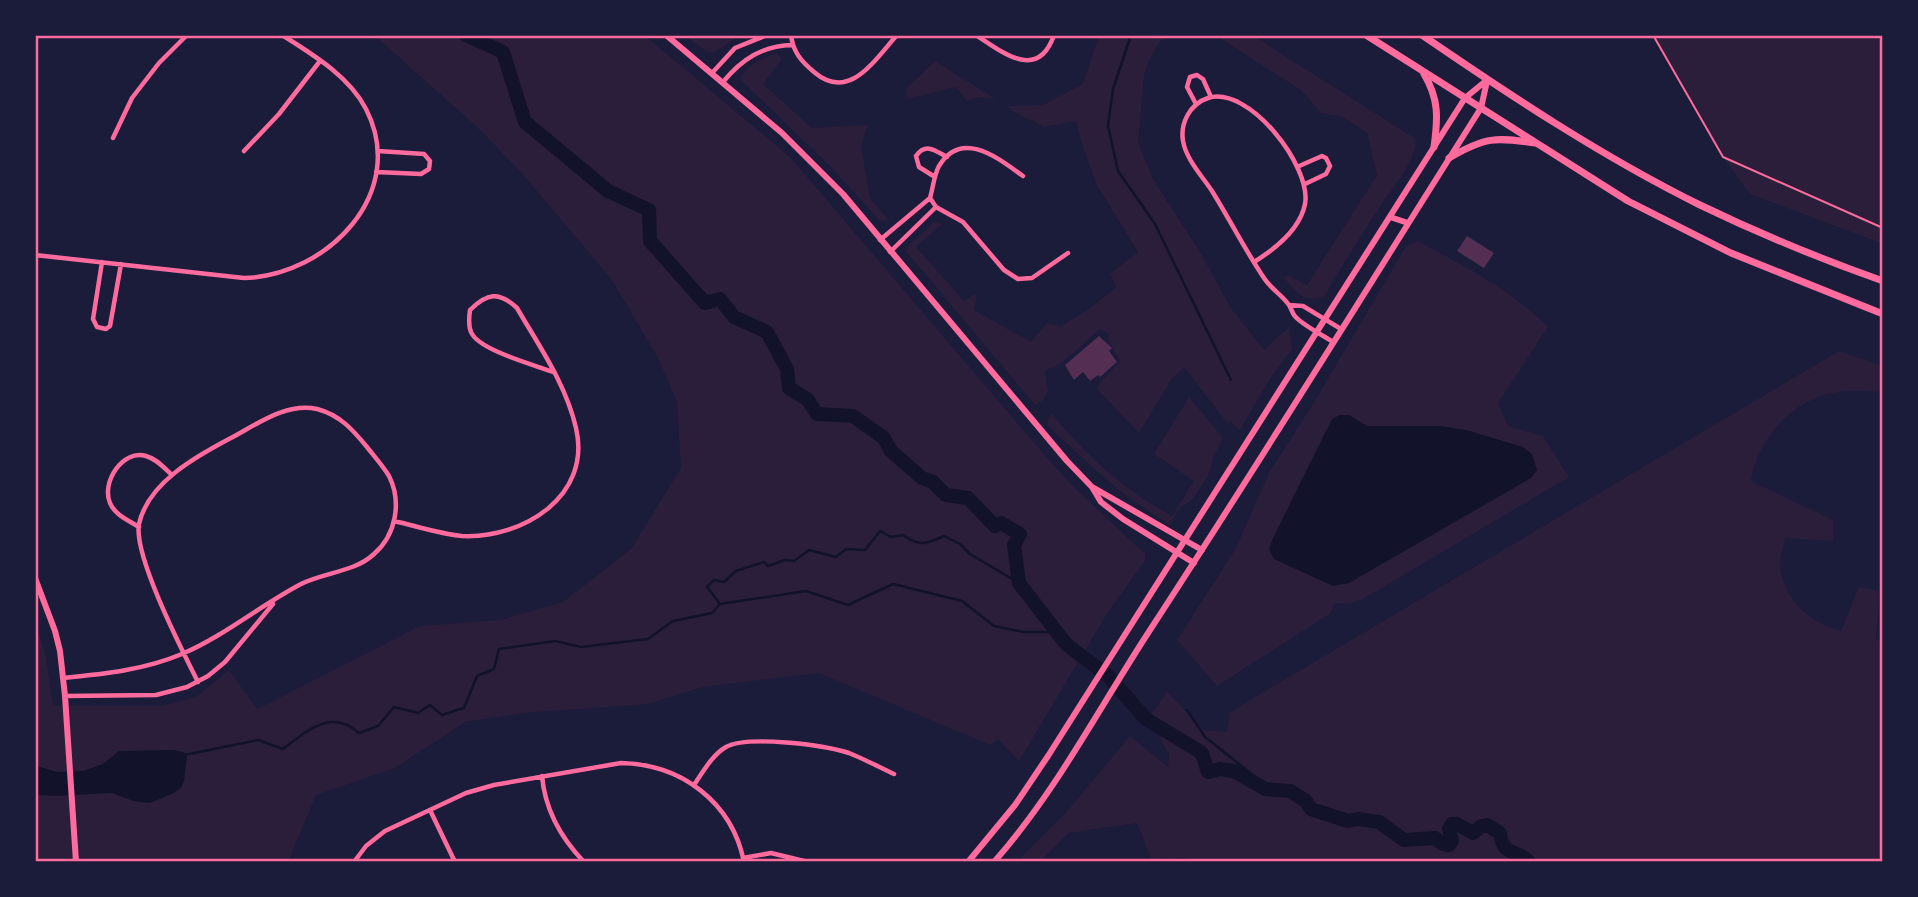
<svg xmlns="http://www.w3.org/2000/svg" width="1918" height="897" font-family="'Open Sans',sans-serif">
	<style>
		.green { fill: #2a1e3b }
		.water { fill: #12122b }
		.lines { fill: none; stroke-linecap: round; stroke-linejoin: round }
		.stream { stroke: #12122b; stroke-width: 2.5 }
		.river { stroke: #12122b; stroke-width: 14 }
		.building { fill: #542f53 }
		.path { stroke: #ff6b9d; stroke-width: 2 }
		.minor { stroke: #ff6b9d; stroke-width: 4.5 }
		.tertiary { stroke: #ff6b9d; stroke-width: 6 }
		.secondary { stroke: #ff6b9d; stroke-width: 6 }
		.primary { stroke: #ff6b9d; stroke-width: 7 }
		.neatline { fill: none; stroke: #ff6b9d; stroke-width: 2.5 }
	</style>
	<rect width="100%" height="100%" fill="#1b1b3a"/>
	<!-- green -->
	<path class="green" d="M374 35H644L790 157 1049 460 1075 488 1145 554V561L1108 612 1019 761 998 739 990 745 819 673 702 687 648 704 522 713 465 722 395 768 316 795 288 862H35V620L46 657 53 706H161L196 697 229 670 257 709 420 626 501 620 563 602 631 549 681 468 677 402 658 358 612 280 520 171 477 127Z
		M684 35H740L714 53 707 52Z
		M1099 35H1177L1160 41 1148 62 1144 76 1138 142 1153 179 1200 252 1231 308 1264 350 1289 327 1292 349 1271 377 1240 430 1230 421 1228 424 1184 367 1171 380 1139 433 1096 388 1120 361 1109 342 1108 333 1100 329 1063 362 1045 371 1048 391 1042 401 1035 405 906 251 909 245 935 221 942 224 916 247 964 301 974 294 977 296 974 310 1031 342 1047 323 1061 326 1090 308 1117 287 1110 274 1138 252 1098 187 1084 151 1076 121 1044 127C1033 119 1016 116 1007 106L1043 105 1083 84Z
		M1215 35H1252L1416 139C1415 163 1393 187 1380 207 1361 236 1342 265 1325 296 1302 304 1298 293 1283 277L1289 276 1307 285 1377 175 1367 133 1343 117 1321 113 1301 90Z
		M1652 35H1883V244L1750 194 1723 157Z
		M777 53 782 59 763 84 812 128 868 125 861 145 870 198 888 220 880 221 831 167 740 79C746 65 763 58 777 53Z
		M935 61 994 98V99L978 97 967 101 956 87 908 99 905 90Z
		M1418 241C1464 266 1510 289 1548 327L1498 403 1508 426 1543 436 1569 477 1363 599 1349 604 1334 603 1331 613 1217 686 1177 640 1236 548 1270 471 1313 404 1406 246Z
		M1839 351 1883 366V392C1872 392 1861 390 1850 391 1800 392 1759 433 1751 481L1833 520V541L1785 538C1783 547 1780 558 1780 566 1784 600 1810 623 1841 631L1859 587 1879 591 1876 640 1883 641V862H1211L1181 857 1152 860 1137 823 1068 833 1040 862H1017L1063 816 1130 736 1168 767 1169 755 1150 717 1167 691 1203 730 1227 732 1230 712Z
		M1189 397 1223 438 1214 456 1208 476 1191 501 1181 506 1170 525C1122 496 1086 463 1047 424L1051 413C1089 458 1121 488 1172 516L1194 481 1154 454Z"/>
	<!-- water -->
	<path class="water" d="M1340 415H1349L1367 426H1440L1466 430 1523 447 1532 454 1537 470 1531 478 1349 583 1333 586 1274 559 1269 549 1273 538 1332 419Z
		M174 750 183 752 187 756 184 781 181 788 174 793 150 803 133 801 112 793 56 796 35 795V767L37 766 57 772 83 771 103 764 119 751Z"/>
	<g class="lines">
		<!-- stream -->
		<path class="stream" d="M1131 35 1113 89 1108 126 1118 171 1155 224 1231 380
			M720 604 806 591 848 605 893 584 962 601 994 626 1023 632H1057
			M1187 710 1205 737 1272 790
			M184 755 258 740 283 749C307 731 331 708 359 733L378 726 394 707 418 713 430 705 442 715 464 708 477 676 494 669 499 649 555 641 581 647 648 639 673 621 712 613 720 604 707 587 714 580 724 582 736 571 764 562 768 566 785 560 794 561 809 550 836 557 846 549 865 550 880 531 891 537 903 535C919 547 927 544 944 536L960 544 970 554 1019 583"/>
		<!-- river -->
		<path class="river" d="M466 35 503 52 525 122 608 191 649 210 650 241 705 303 720 299 734 317 767 332 787 369 789 388 808 400 817 414 853 416 884 438 891 451 922 478 933 482 946 495 968 498 995 526 1001 523 1020 534 1014 545 1019 583 1066 644 1108 676 1146 719 1202 753 1208 772 1220 769 1234 771 1265 789 1290 791 1306 801 1311 809 1348 821 1358 819 1379 822 1404 840 1435 838 1443 844 1449 845 1452 841 1449 829 1452 824H1457L1473 833 1480 827 1487 825 1500 833C1503 858 1517 848 1529 862"/>
	</g>
	<!-- building -->
	<path class="building" d="M1467 236 1494 253 1484 268 1457 251Z
		M1099 336 1112 348 1109 351 1117 362 1100 377 1098 375 1090 381 1083 372 1074 380 1065 365Z"/>
	<g class="lines">
		<!-- path -->
		<path class="path" d="M1653 35 1723 157 1883 228"/>
		<!-- minor -->
		<path class="minor" d="M791 35C793 52 801 61 814 72 849 102 874 61 897 35
			M976 35C1002 52 1038 82 1054 35
			M712 73 735 48 767 35
			M723 82C742 59 762 46 792 45
			M1196 104 1187 87 1190 77 1197 75 1203 79 1211 97
			M113 138 132 98 159 63 187 35
			M244 151 279 114 320 61
			M1297 167 1322 156 1326 158 1330 166 1326 174 1305 184
			M376 172 421 174 429 169 430 161 424 154 378 151
			M935 177 919 167 916 156C926 142 936 151 947 157
			M936 207 963 222 1004 270 1018 279 1032 278 1068 253
			M936 207 930 198C933 188 934 175 939 166 962 128 999 159 1023 176
			M880 240 930 198
			M890 252 936 207
			M35 255 244 278C327 276 409 193 366 109 349 76 312 54 282 35
			M102 262 93 319 97 327 106 329 110 326 121 264
			M1254 262C1275 249 1300 230 1305 204 1312 167 1249 85 1208 98 1190 104 1180 123 1183 141 1186 159 1202 176 1212 191 1230 220 1245 250 1264 278 1271 289 1282 295 1289 305 1291 308 1292 312 1294 315 1300 324 1323 335 1333 342
			M1289 305 1303 306 1341 329
			M394 521C416 526 440 534 462 536 523 539 592 496 576 428 566 384 539 346 517 308 499 291 487 293 470 310 469 317 468 325 471 332 478 350 535 365 553 372
			M139 527C128 520 115 515 110 503 101 482 123 449 146 456 157 459 164 468 172 475
			M63 678C104 674 144 670 182 654 224 636 261 605 301 584 325 572 355 572 374 554 396 535 402 502 389 476 383 466 374 456 367 447 353 430 340 415 317 409 286 402 256 425 229 439 195 457 148 483 139 524 133 555 183 652 198 682
			M65 696 156 695 187 687 208 676 225 662 273 604
			M542 776C545 810 561 838 584 862
			M694 785C703 772 712 755 726 747 748 735 824 745 849 753 864 759 879 767 894 774
			M430 810 455 862
			M743 858 771 853 804 861
			M354 862 366 846 385 831 466 793 494 785 621 763C681 764 732 802 744 862"/>
		<!-- tertiary -->
		<path class="tertiary" d="M666 35 782 133 843 194 1067 461 1092 487 1101 502 1123 519 1194 563
			M1094 488 1202 550
			M35 578 55 631 60 651 65 696 76 862"/>
		<!-- secondary -->
		<path class="secondary" d="M1390 217 1408 223
			M968 862 1015 805 1048 756 1465 98 1487 80
			M994 862C1056 792 1099 708 1150 630 1263 457 1371 282 1481 108L1487 81"/>
		<!-- primary -->
		<path class="primary" d="M1366 35 1628 201 1731 253 1883 314
			M1422 35C1511 96 1603 157 1700 205 1760 234 1821 259 1883 281
			M1424 74C1439 99 1438 118 1434 147
			M1449 158C1485 137 1495 137 1535 143"/>
	</g>
	<!-- border -->
	<rect width="1918" height="897" fill="none" stroke="#1b1b3a" stroke-width="74"/>
	<rect x="37" y="37" width="1844" height="823" class="neatline"/>
</svg>
